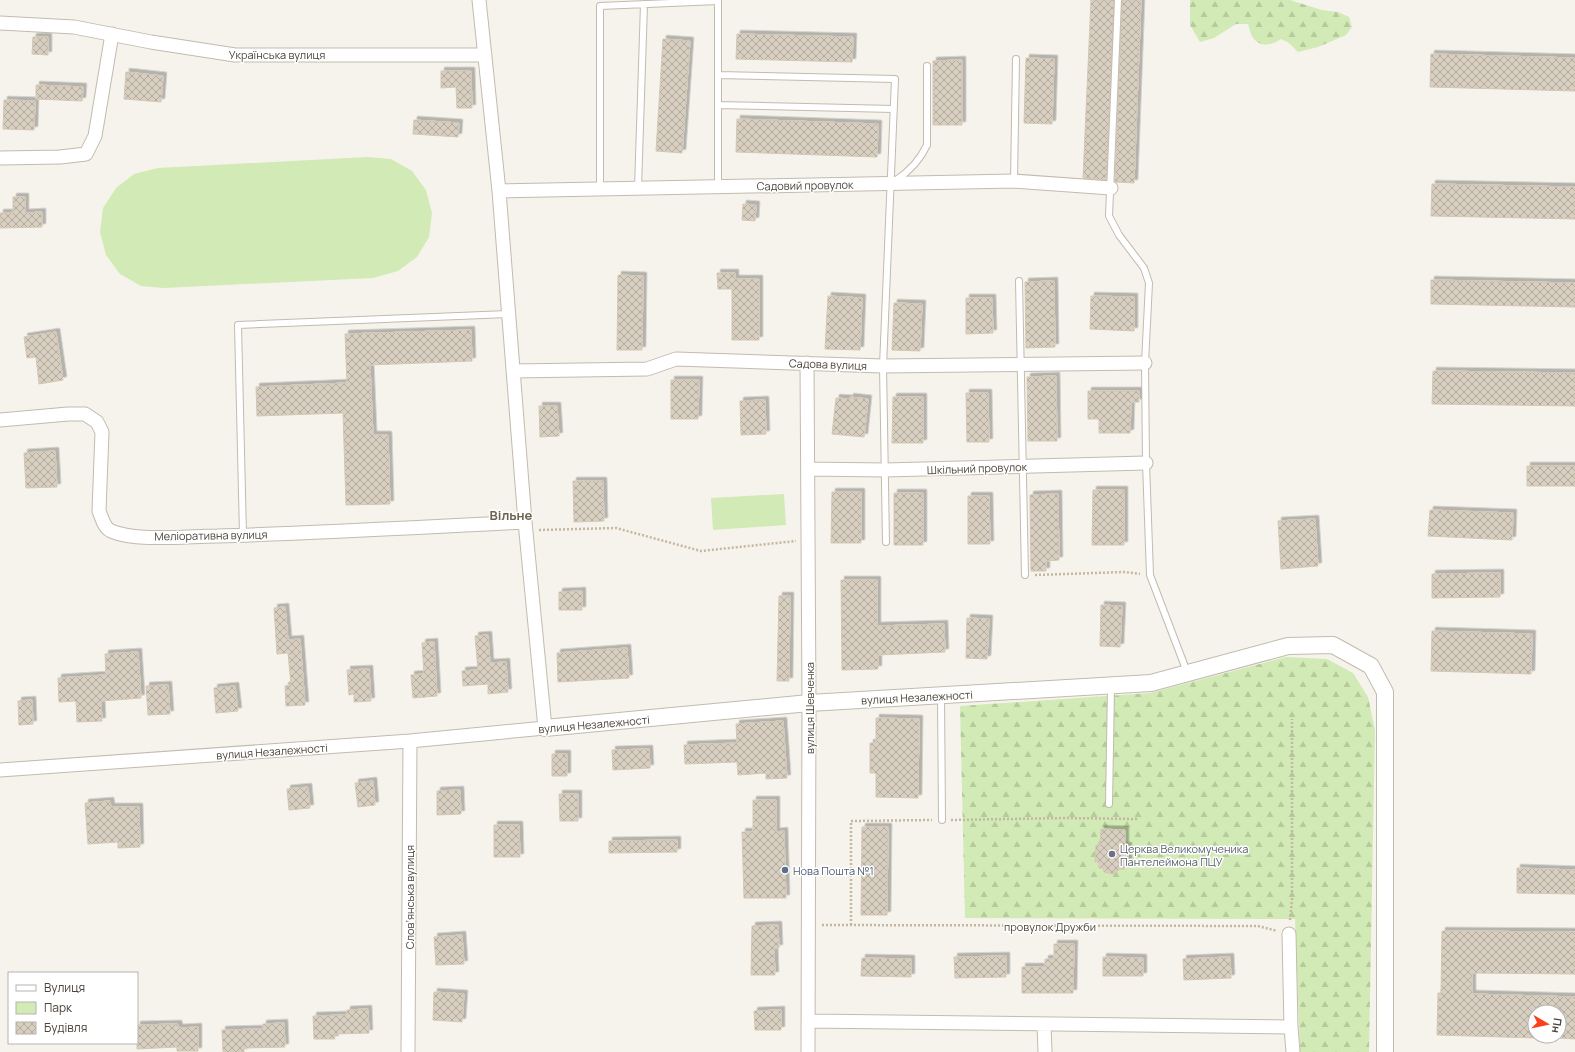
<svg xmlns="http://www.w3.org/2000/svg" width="1575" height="1052" font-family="Manrope,sans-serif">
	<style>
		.green { fill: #d2eab5 }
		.forest { fill: url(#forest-firs) }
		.building { fill: url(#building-cross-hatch); stroke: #d3c7b4; filter: url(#shadow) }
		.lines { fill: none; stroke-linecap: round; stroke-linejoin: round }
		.service-casing { stroke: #c2bbae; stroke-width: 8 }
		.minor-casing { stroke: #c2bbae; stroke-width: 15 }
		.tertiary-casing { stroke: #c2bbae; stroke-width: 18 }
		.path { stroke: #c4b79f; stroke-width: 2.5; stroke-dasharray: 2 2; stroke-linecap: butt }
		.service { stroke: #fff; stroke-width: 6 }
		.minor { stroke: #fff; stroke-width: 13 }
		.tertiary { stroke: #fff; stroke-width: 16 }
		.worship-dot { fill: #6b7280; stroke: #fff; stroke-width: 1.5 }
		.service-dot { fill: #5c6f8a; stroke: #fff; stroke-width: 1.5 }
		.labels { text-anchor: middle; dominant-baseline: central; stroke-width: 3; stroke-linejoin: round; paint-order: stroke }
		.street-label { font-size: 11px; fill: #4b4439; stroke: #fff }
		.worship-label { font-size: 11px; fill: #5b616d; stroke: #fff; text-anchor: start }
		.service-label { font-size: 11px; fill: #4e5e75; stroke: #fff; text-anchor: start }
		.quarter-label { font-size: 13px; font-weight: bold; fill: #6e6250; stroke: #fff }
	</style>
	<defs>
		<pattern id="forest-firs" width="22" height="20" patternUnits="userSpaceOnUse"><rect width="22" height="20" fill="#d2eab5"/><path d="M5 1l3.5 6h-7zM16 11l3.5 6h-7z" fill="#b6ca9c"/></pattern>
		<pattern id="building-cross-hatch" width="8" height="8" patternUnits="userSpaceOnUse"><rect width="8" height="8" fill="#d8cfc1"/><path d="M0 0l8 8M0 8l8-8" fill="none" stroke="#b1aa9e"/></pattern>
		<filter id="shadow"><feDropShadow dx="3.5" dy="-3.5" stdDeviation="0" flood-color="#0004"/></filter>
	</defs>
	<rect width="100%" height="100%" fill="#f6f3ec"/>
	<!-- green -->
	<path class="green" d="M367 157 391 159 412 171 426 190 432 213 429 237 417 257 398 271 373 278 164 288 141 286 120 274 106 255 100 232 103 208 116 188 134 174 158 168Z
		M784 494 786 525 713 530 711 498Z"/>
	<!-- forest -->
	<path class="forest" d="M1190 0H1290L1322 10 1338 12 1349 17 1352 27 1346 35 1318 47 1298 52 1289 43 1281 39C1271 46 1259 48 1252 36 1250 33 1249 27 1248 24H1236L1214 38 1200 42 1190 25Z
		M1286 657 1327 659 1353 673 1368 697 1375 730 1369 1052H1300L1295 919 965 918 960 706 1150 693Z"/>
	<!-- building -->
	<path class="building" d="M1091 0H1114L1106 180 1083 178Z
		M1122 0H1141L1134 183 1116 182 1115 181Z
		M737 34 853 37 852 62 736 59Z
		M33 37H48V55L32 54Z
		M663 39 690 41 682 153 656 151Z
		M1431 54 1575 58V91L1430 87Z
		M1026 58 1054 59 1052 124 1024 123Z
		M962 60V125H933V61Z
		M441 71H471L472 108H457L456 87 441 88Z
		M126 72 163 76 161 102 124 99Z
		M36 85 83 87 82 101 36 99Z
		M4 100 35 101 34 130 3 129Z
		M737 119 878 124 877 157 736 152Z
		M414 120 459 123 458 137 413 134Z
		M1432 184 1575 187V219L1431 216Z
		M13 197H25V213L42 212V227L0 228V213H13Z
		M743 204 756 205 755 221 742 220Z
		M717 273H735V279H759V340H732V289H718Z
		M618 275 643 276 642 350H617Z
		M1431 280 1575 283V307L1431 304Z
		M1054 281 1055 347 1026 348 1025 282Z
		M828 296 862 298 860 350 825 349Z
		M1091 296 1134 297V331L1090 329Z
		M966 298H992L993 333 966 334Z
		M894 303 922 304 920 351 892 350Z
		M471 330 472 361 370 365 373 435H388L390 504 346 505 343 413 257 416 256 387 347 383 345 334Z
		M56 332 63 380 39 384 36 357 27 358 24 337Z
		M1433 371 1575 373V406L1432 404Z
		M1056 376 1057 441H1028L1027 377Z
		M671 380H699L698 419H671Z
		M1088 391H1139V402H1131L1130 433H1099V419H1088Z
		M966 393H988L989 442H967Z
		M850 397 868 399 864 437 832 434 836 398 850 399Z
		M893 397H923V443H892Z
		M765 400 766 434 741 435 740 401Z
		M539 406H557L559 436 540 437Z
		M55 451 57 487 26 488 24 453Z
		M1527 466H1575V486H1527Z
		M573 481H603L604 521 574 522Z
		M1093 490H1124V545H1092Z
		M832 492H861V543H831Z
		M894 493H923V545H894Z
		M1058 494 1059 560 1046 561V571H1031L1030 495Z
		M968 496H989L990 544H968Z
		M1430 510 1513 513 1512 540 1428 536Z
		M1315 519 1318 566 1281 569 1278 521Z
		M1500 573V597L1432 598V574Z
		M841 580H877V626L944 624 945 652 878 655V669L842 670Z
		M582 591V610H559V592Z
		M779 596H790L789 681H777Z
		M1101 605 1122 606 1120 647 1100 646Z
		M285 607 288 640 300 639 305 705 286 706 285 686 291 685 288 653 277 654 274 608Z
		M967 618 989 619 987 659 966 658Z
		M1432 631 1532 634 1531 674 1431 671Z
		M488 635 490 663 506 662 508 692 488 694V684L463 686 462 671 478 670 475 636Z
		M434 642 437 696 413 698 411 675 424 674 422 643Z
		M627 648 629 678 558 682 557 653Z
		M138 652 141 698 101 701 102 721 77 722 76 701 59 702 58 678 106 675 105 654Z
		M369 669 371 701 354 702V694L349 695 347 670Z
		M168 685 170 714 148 715 146 686Z
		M235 686 238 711 216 713 214 688Z
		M32 700 33 724 19 725 18 701Z
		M876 718 919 719 918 798 876 797V773H870V743H876Z
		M783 721 787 778 766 779V773L738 775 737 762 685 764 684 745 737 743 736 724Z
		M649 749 650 768 613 770 612 750Z
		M552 754H567V776H552Z
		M373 781 375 805 358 807 355 783Z
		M308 787 310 808 289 810 287 789Z
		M460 790 461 814 437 815V791Z
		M559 794H578V821H560Z
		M753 800H776V832L784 831 786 898H744L742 832H753Z
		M110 801 111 807H139L140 847 118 848V842L88 844 85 803Z
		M494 825H519L520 857H494Z
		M862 827H888L887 915H861Z
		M1101 829 1125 830V846H1128V864H1124V869H1120L1113 874 1104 872 1103 868H1099V862H1095L1096 845H1100Z
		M677 840V852L609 853V841Z
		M1517 868 1575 870V894L1517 893Z
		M778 925 779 948H774L775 975H751L752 926Z
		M1442 931 1575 932V974L1472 973V994L1575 997V1039L1559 1038V1012H1535V1038L1437 1035 1438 993H1441Z
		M462 935 464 964 436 965 434 937Z
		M1054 944H1074L1073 993H1022V967H1045V959H1054Z
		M1006 956V977L955 978 954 957Z
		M1103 957 1143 958V976H1103Z
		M1230 957 1231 978 1184 980 1183 959Z
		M862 958 911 959V977L861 976Z
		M434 992 464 994 462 1022 433 1020Z
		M368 1009 369 1033 334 1034 335 1039H314L313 1016 347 1015V1010Z
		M781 1010V1030H755L754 1011Z
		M284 1023 285 1047 244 1048V1052H223L222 1030 263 1029V1024Z
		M178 1024 179 1028 198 1027V1051H177V1047L137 1049V1025Z"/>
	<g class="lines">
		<defs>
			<path id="service" d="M1118 0 1109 216 1119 235 1144 268 1149 283 1145 363 1146 463 1150 575 1187 672
				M718 75 895 79 883 366 886 542
				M718 105 894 109
				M896 180C910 171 920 160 927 145V66
				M1014 181 1016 59
				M638 188 644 4
				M600 189V6L718 1V187
				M1019 281 1025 575
				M243 535 238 325 508 314
				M941 696 942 820
				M1109 804 1111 687"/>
			<path id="minor" d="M0 23 74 27 151 42 235 55H485
				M0 158 60 157 86 154 95 136 112 34
				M499 191 1014 181 1111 188
				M807 363 809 703 808 1052
				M513 371 647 369 676 359 883 366 1145 363
				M0 420 68 414H85L97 422 102 432 99 511C102 518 104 528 111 531 136 542 188 536 217 536 319 533 422 527 525 522
				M808 469 885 470 1146 463
				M0 770 410 741 545 728 525 522 499 191 479 0
				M809 1021 1291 1027 1289 934
				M1044 1024 1045 1052
				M1291 1027 1293 1052
				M408 1052 410 741"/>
			<path id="tertiary" d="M545 728 809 703 1151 683 1288 646 1333 645 1371 666 1385 692V1052"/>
		</defs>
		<!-- service casing -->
		<use href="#service" class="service-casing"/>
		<!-- minor casing -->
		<use href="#minor" class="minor-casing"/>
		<!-- tertiary casing -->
		<use href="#tertiary" class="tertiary-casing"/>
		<!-- path -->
		<path class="path" d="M539 530 616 528 701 551 796 541
			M1035 575 1124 572 1140 574
			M951 820 1066 818 1137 819
			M1290 920 1292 900V719
			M822 925 1258 926 1277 931
			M851 925V821L932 820"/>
		<!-- service -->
		<use href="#service" class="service"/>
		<!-- minor -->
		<use href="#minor" class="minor"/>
		<!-- tertiary -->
		<use href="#tertiary" class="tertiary"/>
	</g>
	<!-- markers -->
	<circle class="worship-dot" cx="1112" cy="854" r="4"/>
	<circle class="service-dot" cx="785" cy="870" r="4"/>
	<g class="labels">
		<!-- street labels -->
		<g class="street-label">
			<text x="277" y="54">Українська вулиця</text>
			<text transform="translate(805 185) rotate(-1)">Садовий провулок</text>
			<text transform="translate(828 364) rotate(2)">Садова вулиця</text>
			<text transform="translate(977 468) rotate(-2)">Шкільний провулок</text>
			<text transform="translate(211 535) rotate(-1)">Меліоративна вулиця</text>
			<text transform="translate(917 697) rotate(-3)">вулиця Незалежності</text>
			<text transform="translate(809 708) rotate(-90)">вулиця Шевченка</text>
			<text transform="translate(594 724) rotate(-5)">вулиця Незалежності</text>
			<text transform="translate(272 751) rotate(-4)">вулиця Незалежності</text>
			<text transform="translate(409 897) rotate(-90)">Словʼянська вулиця</text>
			<text x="1050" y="926">провулок Дружби</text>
		</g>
		<!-- worship labels -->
		<g class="worship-label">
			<text x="1120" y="848">Церква Великомученика<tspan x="1120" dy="13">Пантелеймона ПЦУ</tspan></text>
		</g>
		<!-- service labels -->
		<g class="service-label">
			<text x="793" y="870">Нова Пошта №1</text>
		</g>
		<!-- quarter labels -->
		<g class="quarter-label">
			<text x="511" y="515">Вільне</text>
		</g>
	</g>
	<!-- legend -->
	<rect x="8" y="972" width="130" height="72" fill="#ffffff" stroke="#b7b4b0"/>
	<rect x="16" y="985" width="20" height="6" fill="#ffffff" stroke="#b7b4b0"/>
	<text x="44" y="992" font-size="12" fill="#4b4439">Вулиця</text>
	<rect x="16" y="1002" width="20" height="12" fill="#d2eab5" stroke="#b7b4b0"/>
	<text x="44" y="1012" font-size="12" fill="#4b4439">Парк</text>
	<rect x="16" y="1022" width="20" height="12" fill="url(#building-cross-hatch)" stroke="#b7b4b0"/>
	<text x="44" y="1032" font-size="12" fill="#4b4439">Будівля</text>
	<!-- north arrow -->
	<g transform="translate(1547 1024) rotate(99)"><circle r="19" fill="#ffffff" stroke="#b7b4b0"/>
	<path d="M0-3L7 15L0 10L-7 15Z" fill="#fc3f1d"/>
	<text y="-6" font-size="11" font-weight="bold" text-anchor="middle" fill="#4b4439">Пн</text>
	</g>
</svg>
